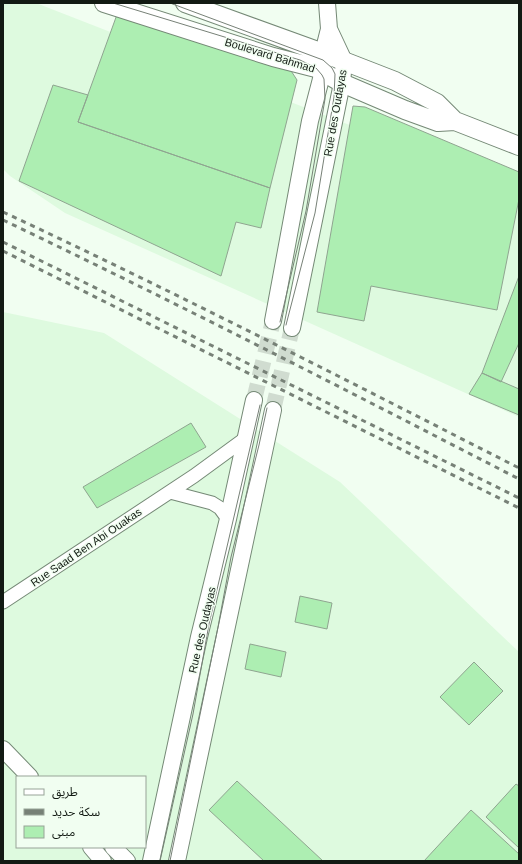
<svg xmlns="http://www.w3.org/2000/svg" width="522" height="864" font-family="Helvetica,'Noto Sans Arabic',sans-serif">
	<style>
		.built { fill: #defadf; fill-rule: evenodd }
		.building { fill: #adeeb2; stroke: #8fa490 }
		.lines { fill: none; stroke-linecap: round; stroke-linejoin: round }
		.tertiary-tunnel { stroke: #d0dcd0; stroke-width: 16; stroke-dasharray: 16 8; stroke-linecap: butt }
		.minor-casing { stroke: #758976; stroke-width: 15 }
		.tertiary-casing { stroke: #758976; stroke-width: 18 }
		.secondary-casing { stroke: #758976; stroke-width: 20 }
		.minor { stroke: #fff; stroke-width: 13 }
		.tertiary { stroke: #fff; stroke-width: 16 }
		.secondary { stroke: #fff; stroke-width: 18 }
		.tram { stroke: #778177; stroke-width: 1 }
		.rail { stroke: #778177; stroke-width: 3; stroke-dasharray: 5 5; stroke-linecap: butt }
		.labels { text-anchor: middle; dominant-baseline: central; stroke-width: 3; stroke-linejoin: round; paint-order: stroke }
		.street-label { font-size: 11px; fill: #121a13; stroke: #f1fef1 }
	</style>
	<rect width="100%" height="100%" fill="#f1fef1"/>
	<!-- built -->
	<path class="built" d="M3 3H36L519 191V417L65 213 10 176 3 169Z
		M3 312 104 333 340 482 519 652V861H3ZM17 777H145V847H17Z"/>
	<!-- building -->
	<path class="building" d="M119 9 286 63 297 80 270 188 78 122Z
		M53 85 88 95 78 122 270 188 261 228 236 222 221 276 19 181Z
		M353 106 365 107 519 172V199L497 310 371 286 364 321 317 312Z
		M519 276V343L501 382 482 373Z
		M482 373 519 389V415L469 394Z
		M191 423 206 447 97 508 83 487Z
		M300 596 332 603 327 629 295 622Z
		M250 644 286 652 281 677 245 669Z
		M474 662 503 691 469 725 440 697Z
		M237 781 323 861H264L209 810Z
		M516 784 519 786V848L486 817Z
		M471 810 519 854V861H424Z"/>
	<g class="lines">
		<!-- tertiary-tunnel -->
		<path class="tertiary-tunnel" d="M254 400 273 321
			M273 410 292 328"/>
		<defs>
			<path id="minor" d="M170 492 212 503 220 508 228 519
				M3 602 194 476 246 438"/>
			<path id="tertiary" d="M273 321 310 121 322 75 323 53 329 29 327 3
				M292 328 342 83 344 61 329 29
				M3 749 30 777
				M91 847 103 861
				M113 847 127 861
				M151 861 199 637 228 519 254 400
				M177 861 273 410"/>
			<path id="secondary" d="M104 3 273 57 316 68 342 83 405 110 438 122 455 121 519 146
				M185 3 323 53 395 81 437 103 455 121"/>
		</defs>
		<!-- minor casing -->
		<use href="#minor" class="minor-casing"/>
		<!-- tertiary casing -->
		<use href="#tertiary" class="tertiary-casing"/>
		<!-- secondary casing -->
		<use href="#secondary" class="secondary-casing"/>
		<!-- minor -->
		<use href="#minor" class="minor"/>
		<!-- tertiary -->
		<use href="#tertiary" class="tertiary"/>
		<!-- secondary -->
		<use href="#secondary" class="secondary"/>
		<!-- tram -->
		<path class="tram" d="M113 3 300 60 316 68 322 75 324 79 325 99 306 211 280 322
			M170 3 323 60 332 68 335 74 334 97 315 213 286 325
			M160 861 193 714 209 624 260 405
			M170 861 218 627 231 557 259 445 267 408"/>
		<!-- rail -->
		<path class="rail" d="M3 212C177 293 348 381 519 468
			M3 220C177 303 348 391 519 479
			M3 242 519 498
			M3 251 519 508"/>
	</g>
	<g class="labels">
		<!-- street labels -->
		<g class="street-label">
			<text transform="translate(270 55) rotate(17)">Boulevard Bahmad</text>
			<text transform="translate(335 113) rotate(-80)">Rue des Oudayas</text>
			<text transform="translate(86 547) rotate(-34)">Rue Saad Ben Abi Ouakas</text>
			<text transform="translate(202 630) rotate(-77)">Rue des Oudayas</text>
		</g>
	</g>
	<!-- border -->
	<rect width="522" height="864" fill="none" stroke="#121a13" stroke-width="8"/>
	<!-- legend -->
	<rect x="16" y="776" width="130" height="72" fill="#f1fef1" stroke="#98a398"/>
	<rect x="24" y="789" width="20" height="6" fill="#ffffff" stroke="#98a398"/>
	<text x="52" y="796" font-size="12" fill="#121a13">طريق</text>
	<rect x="24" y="809" width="20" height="6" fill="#778177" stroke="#98a398"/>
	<text x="52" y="816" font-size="12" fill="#121a13">سكة حديد</text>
	<rect x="24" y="826" width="20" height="12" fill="#adeeb2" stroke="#98a398"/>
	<text x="52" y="836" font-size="12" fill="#121a13">مبنى</text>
</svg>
